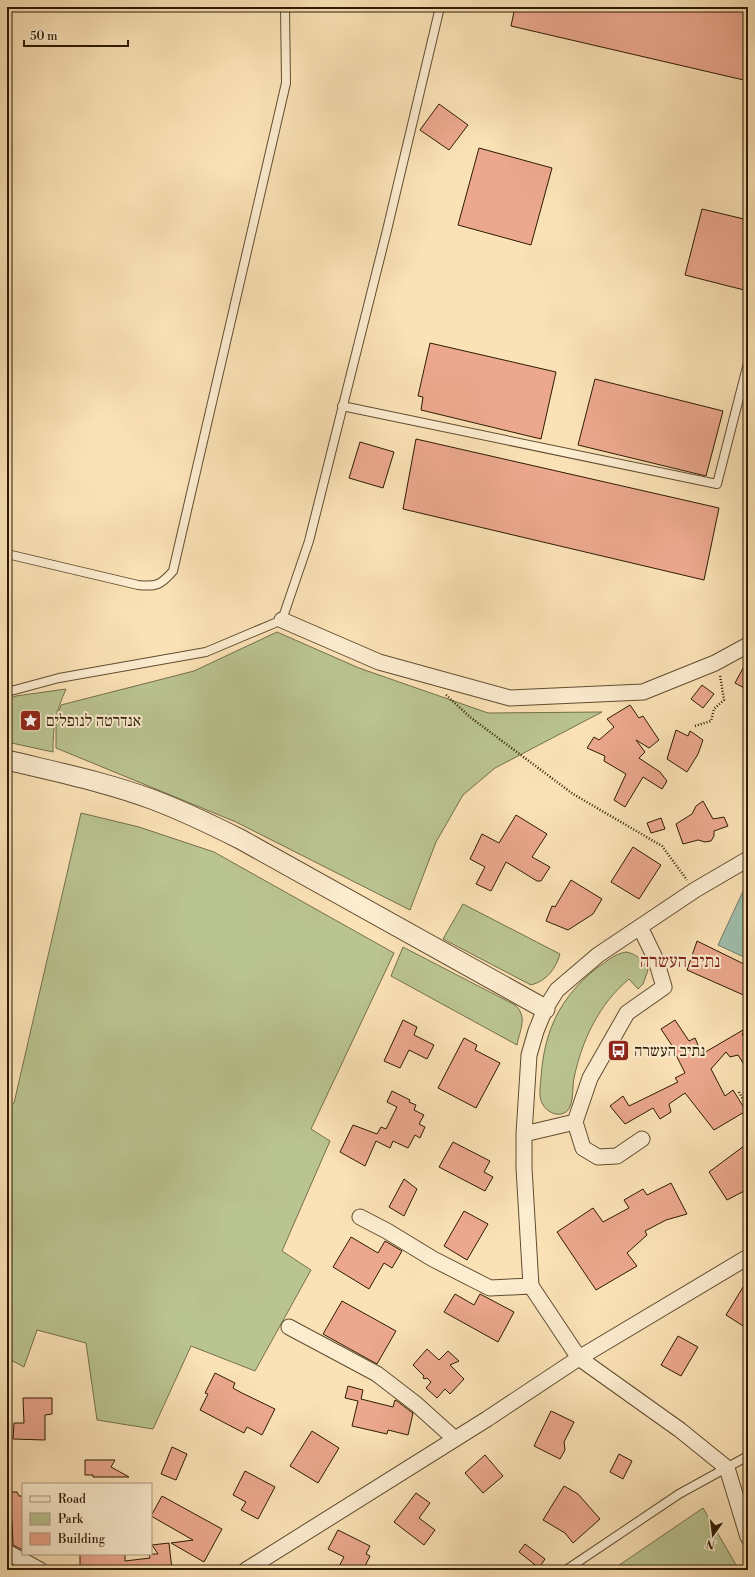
<svg xmlns="http://www.w3.org/2000/svg" width="755" height="1577" font-family="'Libre Bodoni','Frank Ruhl Libre',serif">
	<style>
		.green { fill: #bac491; stroke: #74704a }
		.water { fill: #9fbeac; stroke: #717d68 }
		.building { fill: #eca88e; stroke: #2d1b02 }
		.lines { fill: none; stroke-linecap: round; stroke-linejoin: round }
		.service-casing { stroke: #604d2f; stroke-width: 10 }
		.minor-casing { stroke: #604d2f; stroke-width: 17 }
		.tertiary-casing { stroke: #604d2f; stroke-width: 21 }
		.path { stroke: #2d1b02; stroke-width: 2.5; stroke-dasharray: 1 2; stroke-linecap: butt }
		.service { stroke: #fcecd0; stroke-width: 8 }
		.minor { stroke: #fcecd0; stroke-width: 15 }
		.tertiary { stroke: #fcecd0; stroke-width: 19 }
		.labels { text-anchor: middle; dominant-baseline: central; stroke-width: 4; stroke-linejoin: round; paint-order: stroke }
		.poi-label { font-size: 16px; fill: #2d1b02; stroke: #fcecd0; text-anchor: start }
		.quarter-label { font-size: 18px; fill: #7a1f14; stroke: #fcecd0 }
	</style>
	<rect width="100%" height="100%" fill="#fbe2b6"/>
	<filter id="stains"><feTurbulence type="fractalNoise" baseFrequency=".005" numOctaves="4"/><feColorMatrix values="0 0 0 0 .2 0 0 0 0 .09 0 0 0 0 .02 0 0 0 .5 -.17"/></filter>
	<radialGradient id="worn" r=".72"><stop offset=".6" stop-color="#630" stop-opacity="0"/><stop offset="1" stop-color="#630" stop-opacity=".3"/></radialGradient>
	<!-- green -->
	<path class="green" d="M277 632 359 668 488 713 602 712 495 768 463 795 436 842 410 910 236 822 56 748V721L61 705 194 671Z
		M66 689C55 714 53 725 53 752L7 742V699L16 696Z
		M81 813 139 827 214 852 394 953 311 1129 330 1141 282 1251 311 1270 255 1371 191 1346 153 1429 97 1420 86 1343 37 1330 24 1367 7 1358V1108L14 1103Z
		M463 904 560 954C556 968 547 981 531 985L443 939Z
		M403 947 515 1005C528 1017 520 1029 517 1045L391 976Z
		M626 952C637 954 642 960 648 970L643 984 638 989 629 979C599 1004 582 1040 574 1078 572 1088 574 1102 568 1110 563 1116 554 1115 549 1111 537 1103 540 1090 541 1078 544 1031 560 997 597 968 606 962 614 954 626 952Z
		M703 1508 739 1570H612Z"/>
	<!-- water -->
	<path class="water" d="M745 887 748 889V959L718 945Z"/>
	<!-- building -->
	<path class="building" d="M515 7H724L748 13V81L511 26Z
		M439 104 468 125 449 150 420 130Z
		M479 148 552 168 531 245 458 225Z
		M702 209 748 220V291L685 275Z
		M430 343 556 372 541 439 421 410 423 397 418 396Z
		M595 379 723 411 706 476 578 445Z
		M416 439 719 508 704 580 403 509Z
		M360 442 394 452 383 488 349 478Z
		M748 659V690L735 683Z
		M702 685 714 694 703 708 691 699Z
		M630 705 639 718 643 716 659 740 649 748 636 740 645 752 639 758 660 772 667 781 662 789 643 777 625 807 614 800 626 774 604 761 605 756 587 748 594 737 599 740 614 727 607 719Z
		M676 730 688 736 690 731 703 740 698 754 687 772 667 759Z
		M703 801 713 819 724 817 728 826 714 831V836L711 841 705 842 698 840 683 844 676 824 692 814 696 806Z
		M516 815 547 834 532 857 550 867 541 881H537L506 862 491 891 476 884 485 867 470 859 482 834 499 843Z
		M661 818 665 829 651 833 647 823Z
		M633 847 661 865 639 899 611 882Z
		M571 880 602 899 593 914 568 930 546 921 552 906 555 907Z
		M697 941 748 966V997L687 970Z
		M403 1020 417 1027 414 1035 434 1045 427 1059 409 1050 400 1068 384 1061Z
		M675 1020 689 1041 695 1038 702 1054 743 1030 744 1032 742 1034 748 1043V1071L738 1055 730 1057 726 1052 711 1069 725 1096 733 1090 746 1111 714 1130 685 1093 669 1104 671 1112 660 1119 653 1108 625 1124 610 1106 623 1096 629 1106 678 1082 675 1078 685 1073 674 1051 675 1050 661 1029Z
		M464 1038 477 1045 475 1050 500 1063 476 1108 438 1088Z
		M392 1091 410 1100 409 1102 416 1105 414 1110 424 1115 419 1124 425 1127 420 1138 415 1135 408 1148 393 1141 390 1148 376 1141 365 1166 340 1152 353 1125 377 1134 381 1127 386 1129 397 1107 387 1102Z
		M453 1142 490 1161 484 1172 493 1177 485 1191 439 1167Z
		M748 1143V1189L727 1200 709 1172Z
		M404 1179 417 1189 404 1216 389 1207Z
		M671 1183 687 1214 666 1220 645 1231 647 1235 627 1253 637 1266 596 1290 557 1232 593 1208 603 1222 629 1208 624 1200 643 1189 647 1195Z
		M464 1211 488 1224 467 1260 444 1246Z
		M351 1237 378 1253 385 1241 402 1251 392 1268 384 1263 369 1289 333 1267Z
		M748 1279V1329L726 1315Z
		M455 1294 474 1305 480 1294 514 1312 498 1342 444 1312Z
		M342 1301 396 1331 377 1364 323 1334Z
		M678 1336 698 1347 681 1376 661 1365Z
		M427 1349 439 1360 448 1351 459 1361 450 1365 464 1379 450 1394 445 1389 437 1398 426 1388 431 1382 427 1378 424 1379 423 1378 424 1376 413 1365Z
		M215 1373 235 1383 233 1388 240 1392 275 1409 262 1435 247 1427 244 1433 200 1410 208 1394 205 1393Z
		M348 1386 363 1390 361 1399 393 1407 395 1400 397 1401 410 1411 413 1413 408 1435 388 1430 387 1434 352 1426 358 1401 345 1398Z
		M23 1398H52V1414L45 1415V1440L13 1439 14 1423H24Z
		M551 1411 574 1422 564 1442 565 1450 560 1459 534 1446Z
		M312 1431 339 1448 318 1483 290 1466Z
		M172 1447 187 1454 176 1480 161 1474Z
		M619 1454 632 1461 623 1479 610 1472Z
		M485 1455 503 1476 483 1493 465 1473Z
		M85 1460H115L111 1467 129 1477H93V1475H85Z
		M245 1471 275 1487 258 1519 241 1510 246 1502 233 1495Z
		M564 1486 578 1494 600 1519 573 1543 565 1533 543 1520Z
		M7 1492H17L19 1496H23V1550L13 1545 12 1521H7Z
		M416 1493 430 1503 419 1518 435 1530 424 1545 394 1522Z
		M162 1496 222 1529 204 1562 171 1543 193 1540 151 1516Z
		M338 1530 370 1546 366 1554 370 1556 363 1570H337L344 1557 328 1549Z
		M169 1543 172 1570H80V1554H125V1561L150 1558 149 1554H158L152 1545Z
		M525 1544 545 1559 539 1568 519 1552Z"/>
	<g class="lines">
		<defs>
			<path id="service" d="M342 406 717 484 748 363
				M7 554 138 585C156 587 161 585 173 571L286 83 285 7
				M7 692 59 678 206 652 282 620 309 541 387 230 440 7
				M566 1570 679 1494 748 1456"/>
			<path id="minor" d="M282 620 379 662 510 698 643 692 715 663 748 645
				M748 859 695 890 598 955 557 990 545 1009 536 1031 529 1055 524 1134V1168L531 1286 579 1358 680 1430 727 1468 748 1537
				M640 927 656 960 664 987 627 1013 590 1078 575 1122 583 1148 598 1157 617 1156 642 1139
				M524 1134 575 1122
				M360 1217 387 1231 433 1259 490 1288 531 1286
				M289 1327 377 1374 416 1404 455 1439
				M7 1552 40 1570
				M246 1570 487 1419 579 1358 748 1257"/>
			<path id="tertiary" d="M7 760C56 772 106 782 154 800 183 811 212 825 240 839L545 1009"/>
		</defs>
		<!-- service casing -->
		<use href="#service" class="service-casing"/>
		<!-- minor casing -->
		<use href="#minor" class="minor-casing"/>
		<!-- tertiary casing -->
		<use href="#tertiary" class="tertiary-casing"/>
		<!-- path -->
		<path class="path" d="M446 695 470 717 573 794 662 846 687 880
			M695 726 711 721 714 709 724 700 720 675
			M739 1092 748 1109"/>
		<!-- service -->
		<use href="#service" class="service"/>
		<!-- minor -->
		<use href="#minor" class="minor"/>
		<!-- tertiary -->
		<use href="#tertiary" class="tertiary"/>
	</g>
	<!-- icons -->
	<defs>
		<symbol id="sight-square" viewBox="-11 -11 22 22"><rect x="-9" y="-9" width="18" height="18" rx="4" fill="#8f2418" stroke="#fcecd0"/><path d="M0-6L1.8-2.2L6-1.7L2.9 1.2L3.7 5.4L0 3.3L-3.7 5.4L-2.9 1.2L-6-1.7L-1.8-2.2Z" fill="#fff"/></symbol>
		<symbol id="bus-square" viewBox="-11 -11 22 22"><rect x="-9" y="-9" width="18" height="18" rx="4" fill="#8f2418" stroke="#fcecd0"/><path d="M-5-6H5V4H4V6H2V4H-2V6H-4V4H-5ZM-3.5-4V0h7V-4ZM-3.5 1.2v1.5H-2V1.2ZM2 1.2v1.5H3.5V1.2Z" fill="#fff"/></symbol>
	</defs>
	<g fill-rule="evenodd">
		<use href="#sight-square" x="18" y="708" width="25" height="25"/>
		<use href="#bus-square" x="606" y="1038" width="25" height="25"/>
	</g>
	<g class="labels">
		<!-- poi labels -->
		<g class="poi-label">
			<text x="46" y="721">אנדרטה לנופלים</text>
			<text x="634" y="1051">נתיב העשרה</text>
		</g>
		<!-- quarter labels -->
		<g class="quarter-label">
			<text x="680" y="961">נתיב העשרה</text>
		</g>
	</g>
	<!-- margin -->
	<rect width="755" height="1577" fill="none" stroke="#fbe2b6" stroke-width="24"/>
	<rect x="8" y="8" width="739" height="1561" fill="none" stroke="#2d1b02" stroke-width="2"/>
	<rect x="12" y="12" width="731" height="1553" fill="none" stroke="#2d1b02"/>
	<!-- legend -->
	<rect x="22" y="1483" width="130" height="72" fill="#fcecd0" stroke="#a9987e"/>
	<rect x="30" y="1496" width="20" height="6" fill="#fcecd0" stroke="#a9987e"/>
	<text x="58" y="1503" font-size="12" fill="#2d1b02">Road</text>
	<rect x="30" y="1513" width="20" height="12" fill="#bac491" stroke="#a9987e"/>
	<text x="58" y="1523" font-size="12" fill="#2d1b02">Park</text>
	<rect x="30" y="1533" width="20" height="12" fill="#eca88e" stroke="#a9987e"/>
	<text x="58" y="1543" font-size="12" fill="#2d1b02">Building</text>
	<!-- north arrow -->
	<g transform="translate(713 1535) rotate(194)" stroke="#fcecd0" stroke-width="3" paint-order="stroke">
	<path d="M0-3L7 15L0 10L-7 15Z" fill="#2d1b02"/>
	<text y="-6" font-size="11" font-weight="bold" text-anchor="middle" fill="#2d1b02">N</text>
	</g>
	<!-- scale -->
	<path d="M24 40v6h104v-6" fill="none" stroke="#2d1b02" stroke-width="2"/>
	<text x="30" y="40" font-size="12" fill="#2d1b02" stroke="#fcecd0" stroke-width="3" paint-order="stroke">50 m</text>
	<rect width="100%" height="100%" filter="url(#stains)"/>
	<rect width="100%" height="100%" fill="url(#worn)"/>
</svg>
